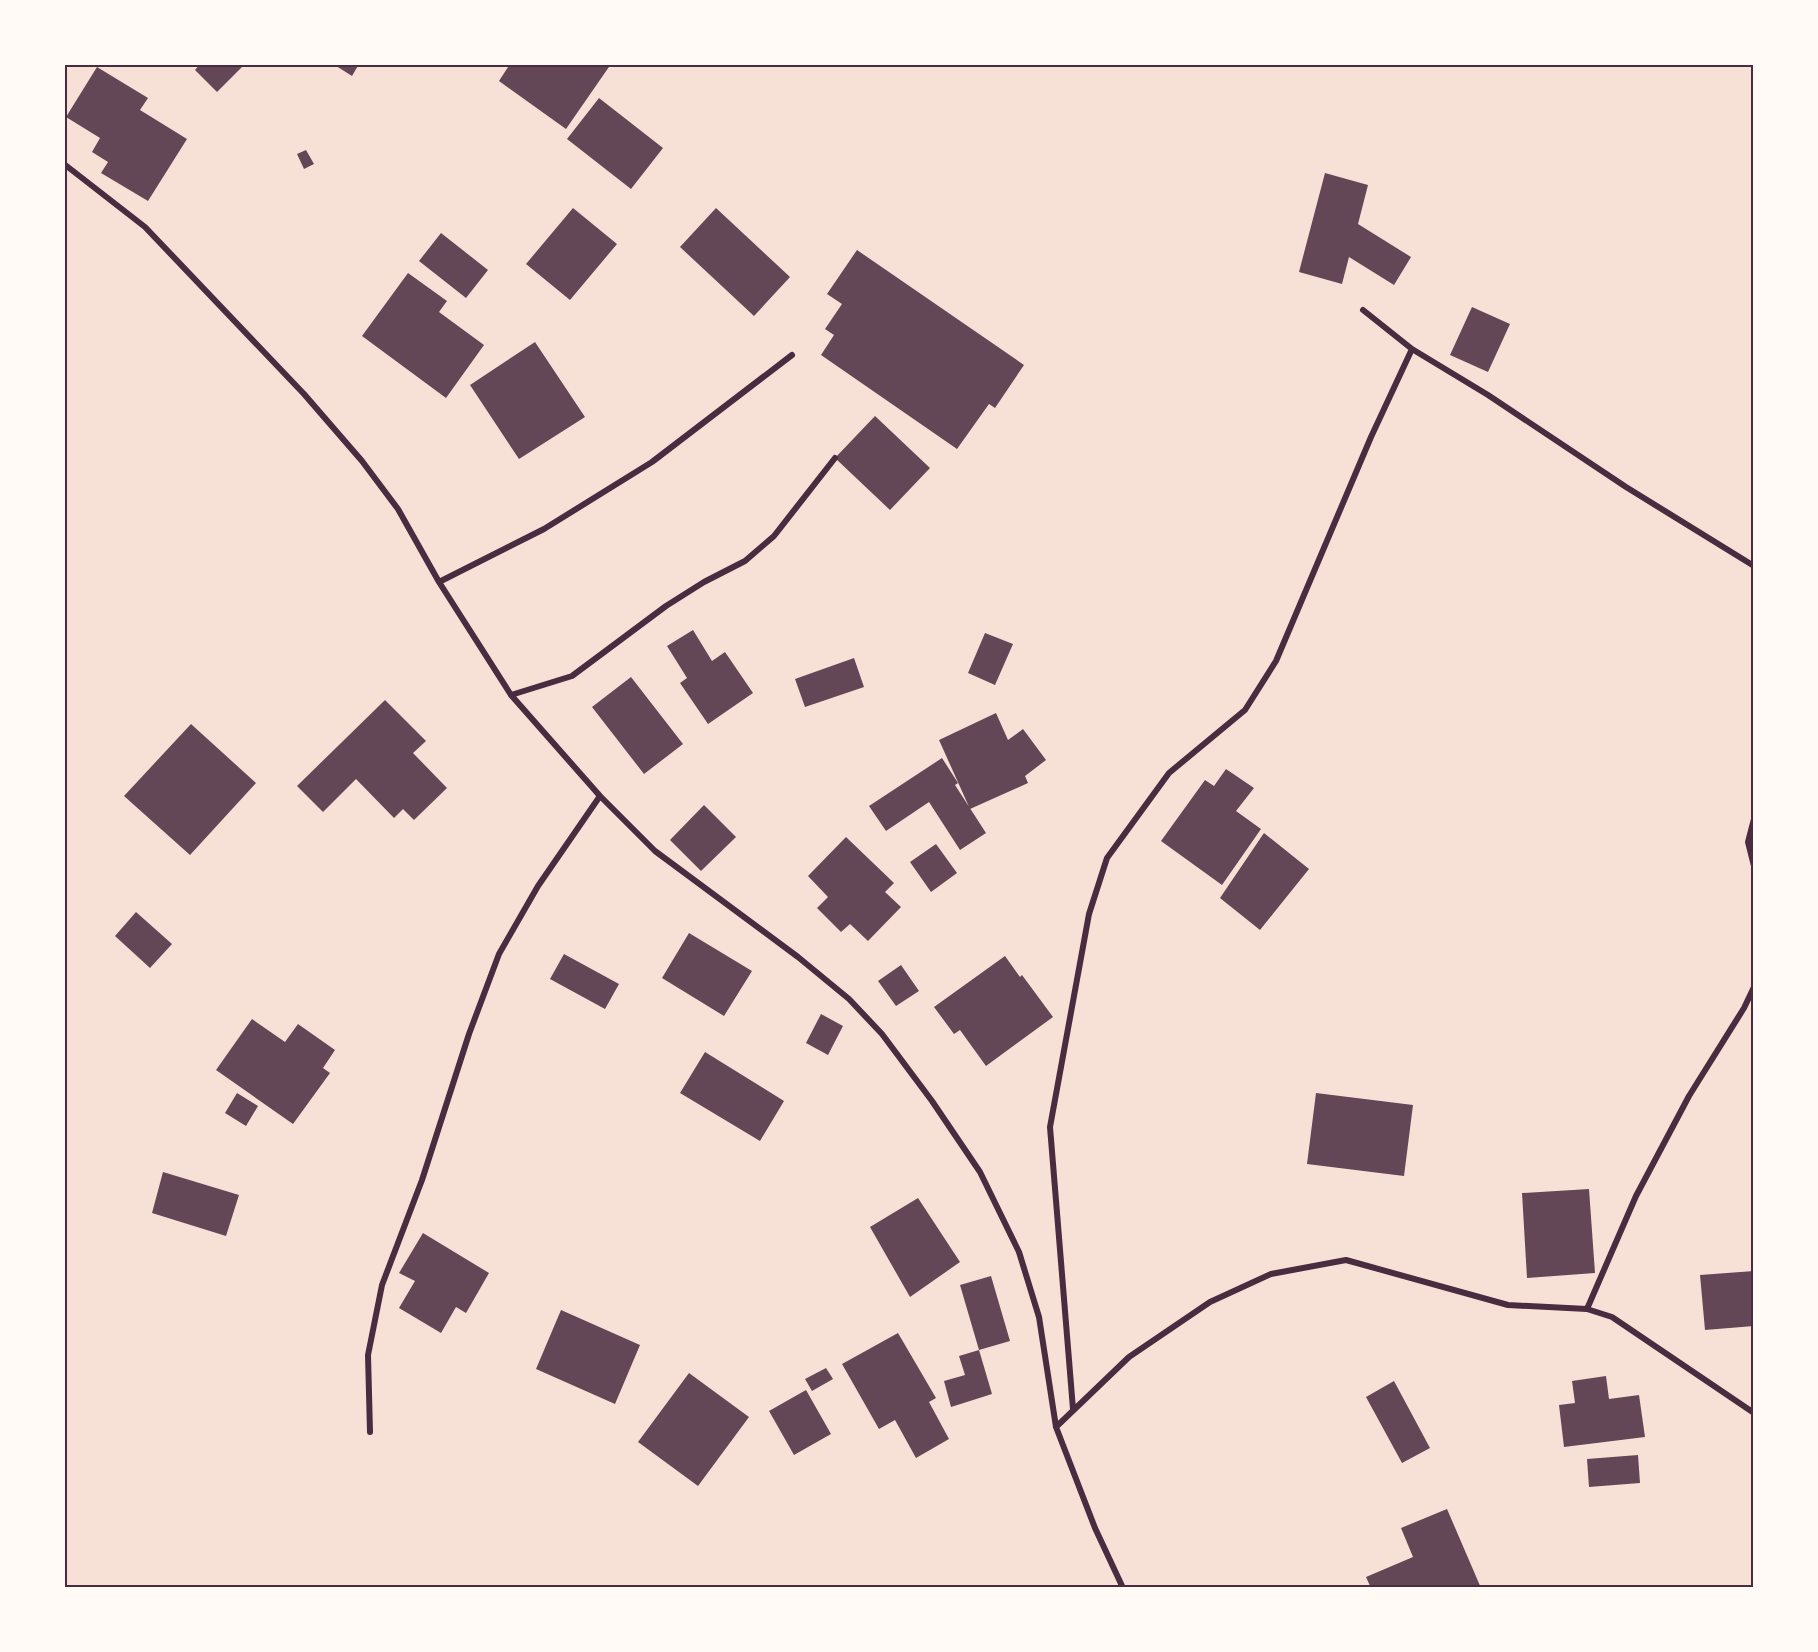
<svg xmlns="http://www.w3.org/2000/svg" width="1818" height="1652" font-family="'Source Sans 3',sans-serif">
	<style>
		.building { fill: #644757 }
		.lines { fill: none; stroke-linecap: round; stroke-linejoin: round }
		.minor { stroke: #4a2c40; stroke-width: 6 }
		.neatline { fill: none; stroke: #4a2c40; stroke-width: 2 }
	</style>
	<rect width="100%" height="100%" fill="#f7e1d7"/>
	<!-- building -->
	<path class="building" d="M200 64H245L217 92 195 70Z
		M333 64H359L352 76Z
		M510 64H611L566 129 499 81Z
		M97 67 148 98 140 110 187 139 148 201 101 173 108 162 92 152 100 138 66 117Z
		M599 98 663 148 631 189 567 139Z
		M306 150 314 164 304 169 297 154Z
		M1325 173 1368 185 1358 224 1411 257 1394 285 1349 257 1342 284 1299 272Z
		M573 208 617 244 570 300 526 264Z
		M716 208 790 277 754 316 680 247Z
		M441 233 488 270 466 298 419 261Z
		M857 250 1024 365 995 408 989 404 957 449 821 355 834 335 825 329 842 304 827 294Z
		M408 273 447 301 439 312 484 345 446 398 362 336Z
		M1472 307 1510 324 1488 372 1450 355Z
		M535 342 585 417 519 459 470 385Z
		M875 416 930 468 890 510 835 458Z
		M693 630 712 661 725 652 753 693 708 724 680 683 687 678 667 646Z
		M985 633 1013 644 995 685 968 673Z
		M854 658 864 687 805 707 795 679Z
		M631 677 683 744 644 774 592 707Z
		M385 700 426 741 413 753 447 788 414 820 403 809 394 818 356 779 323 812 297 786Z
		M996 713 1008 740 1023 729 1046 760 1025 776 1028 783 970 809 939 740Z
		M191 724 256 783 190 855 124 796Z
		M942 758 958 783 955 785 986 833 960 850 929 802 886 831 869 806Z
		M1226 769 1254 788 1236 811 1261 829 1222 885 1161 841 1205 780 1214 786Z
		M704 805 736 837 701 871 670 840Z
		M1264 833 1309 869 1260 930 1220 898Z
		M846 837 894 883 885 892 901 907 868 941 850 924 841 932 817 908 828 897 808 876Z
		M936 844 957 873 931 892 910 862Z
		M136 912 172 944 150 968 115 936Z
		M689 933 752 971 724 1016 662 978Z
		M564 954 619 984 605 1009 550 979Z
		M1005 956 1020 977 1022 975 1053 1017 986 1066 960 1030 954 1034 934 1007Z
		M901 965 919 991 896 1006 878 981Z
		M821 1014 843 1026 828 1055 806 1043Z
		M252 1019 285 1042 298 1024 335 1050 323 1068 330 1073 293 1124 216 1070Z
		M705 1052 784 1101 760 1141 680 1093Z
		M237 1093 258 1106 246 1126 225 1113Z
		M1316 1093 1413 1105 1404 1176 1307 1164Z
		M163 1172 239 1195 226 1236 152 1213Z
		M1589 1189 1595 1273 1527 1278 1522 1193Z
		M918 1198 960 1262 910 1297 870 1227Z
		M423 1233 489 1273 466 1313 456 1307 441 1333 399 1308 415 1281 399 1273Z
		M1754 1271V1326L1705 1330 1700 1275Z
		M991 1276 1010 1341 979 1350 960 1285Z
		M561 1310 640 1345 615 1404 536 1369Z
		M898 1333 936 1398 929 1402 949 1439 916 1458 895 1420 879 1429 842 1364Z
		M979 1350 992 1394 951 1407 944 1381 965 1375 959 1356Z
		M826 1368 833 1379 812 1391 805 1379Z
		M689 1373 749 1417 698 1486 638 1442Z
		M1606 1376 1609 1399 1639 1395 1645 1437 1564 1447 1559 1405 1575 1403 1572 1381Z
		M1394 1381 1430 1448 1402 1463 1366 1397Z
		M806 1390 831 1434 794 1455 769 1411Z
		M1638 1455 1640 1483 1589 1487 1587 1459Z
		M1447 1509 1481 1588H1371L1366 1577 1413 1557 1401 1528Z"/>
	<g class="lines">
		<!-- minor -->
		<path class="minor" d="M64 164 145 227 304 394 362 461 398 509 439 582 511 695 600 796 655 851 798 957 849 999 882 1034 932 1101 980 1172 1019 1252 1039 1317 1056 1427 1095 1528 1123 1588
			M1363 310 1412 349 1488 395 1626 487 1754 566
			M439 582 544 529 652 462 792 355
			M511 695 572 676 666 606 704 582 745 561 774 536 835 458
			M1754 819 1748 842 1754 866
			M1587 1309 1636 1196 1689 1096 1744 1008 1754 987
			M1073 1409 1050 1127 1089 914 1107 858 1169 773 1245 710 1276 661 1371 437 1412 349
			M1056 1427 1129 1357 1210 1302 1271 1274 1346 1260 1508 1305 1587 1309 1612 1317 1754 1413
			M370 1432 368 1355 382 1285 422 1180 469 1034 499 954 538 886 600 796"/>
	</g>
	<!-- border -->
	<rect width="1818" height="1652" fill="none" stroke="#fffaf5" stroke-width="132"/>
	<rect x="66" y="66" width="1686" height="1520" class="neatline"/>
</svg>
